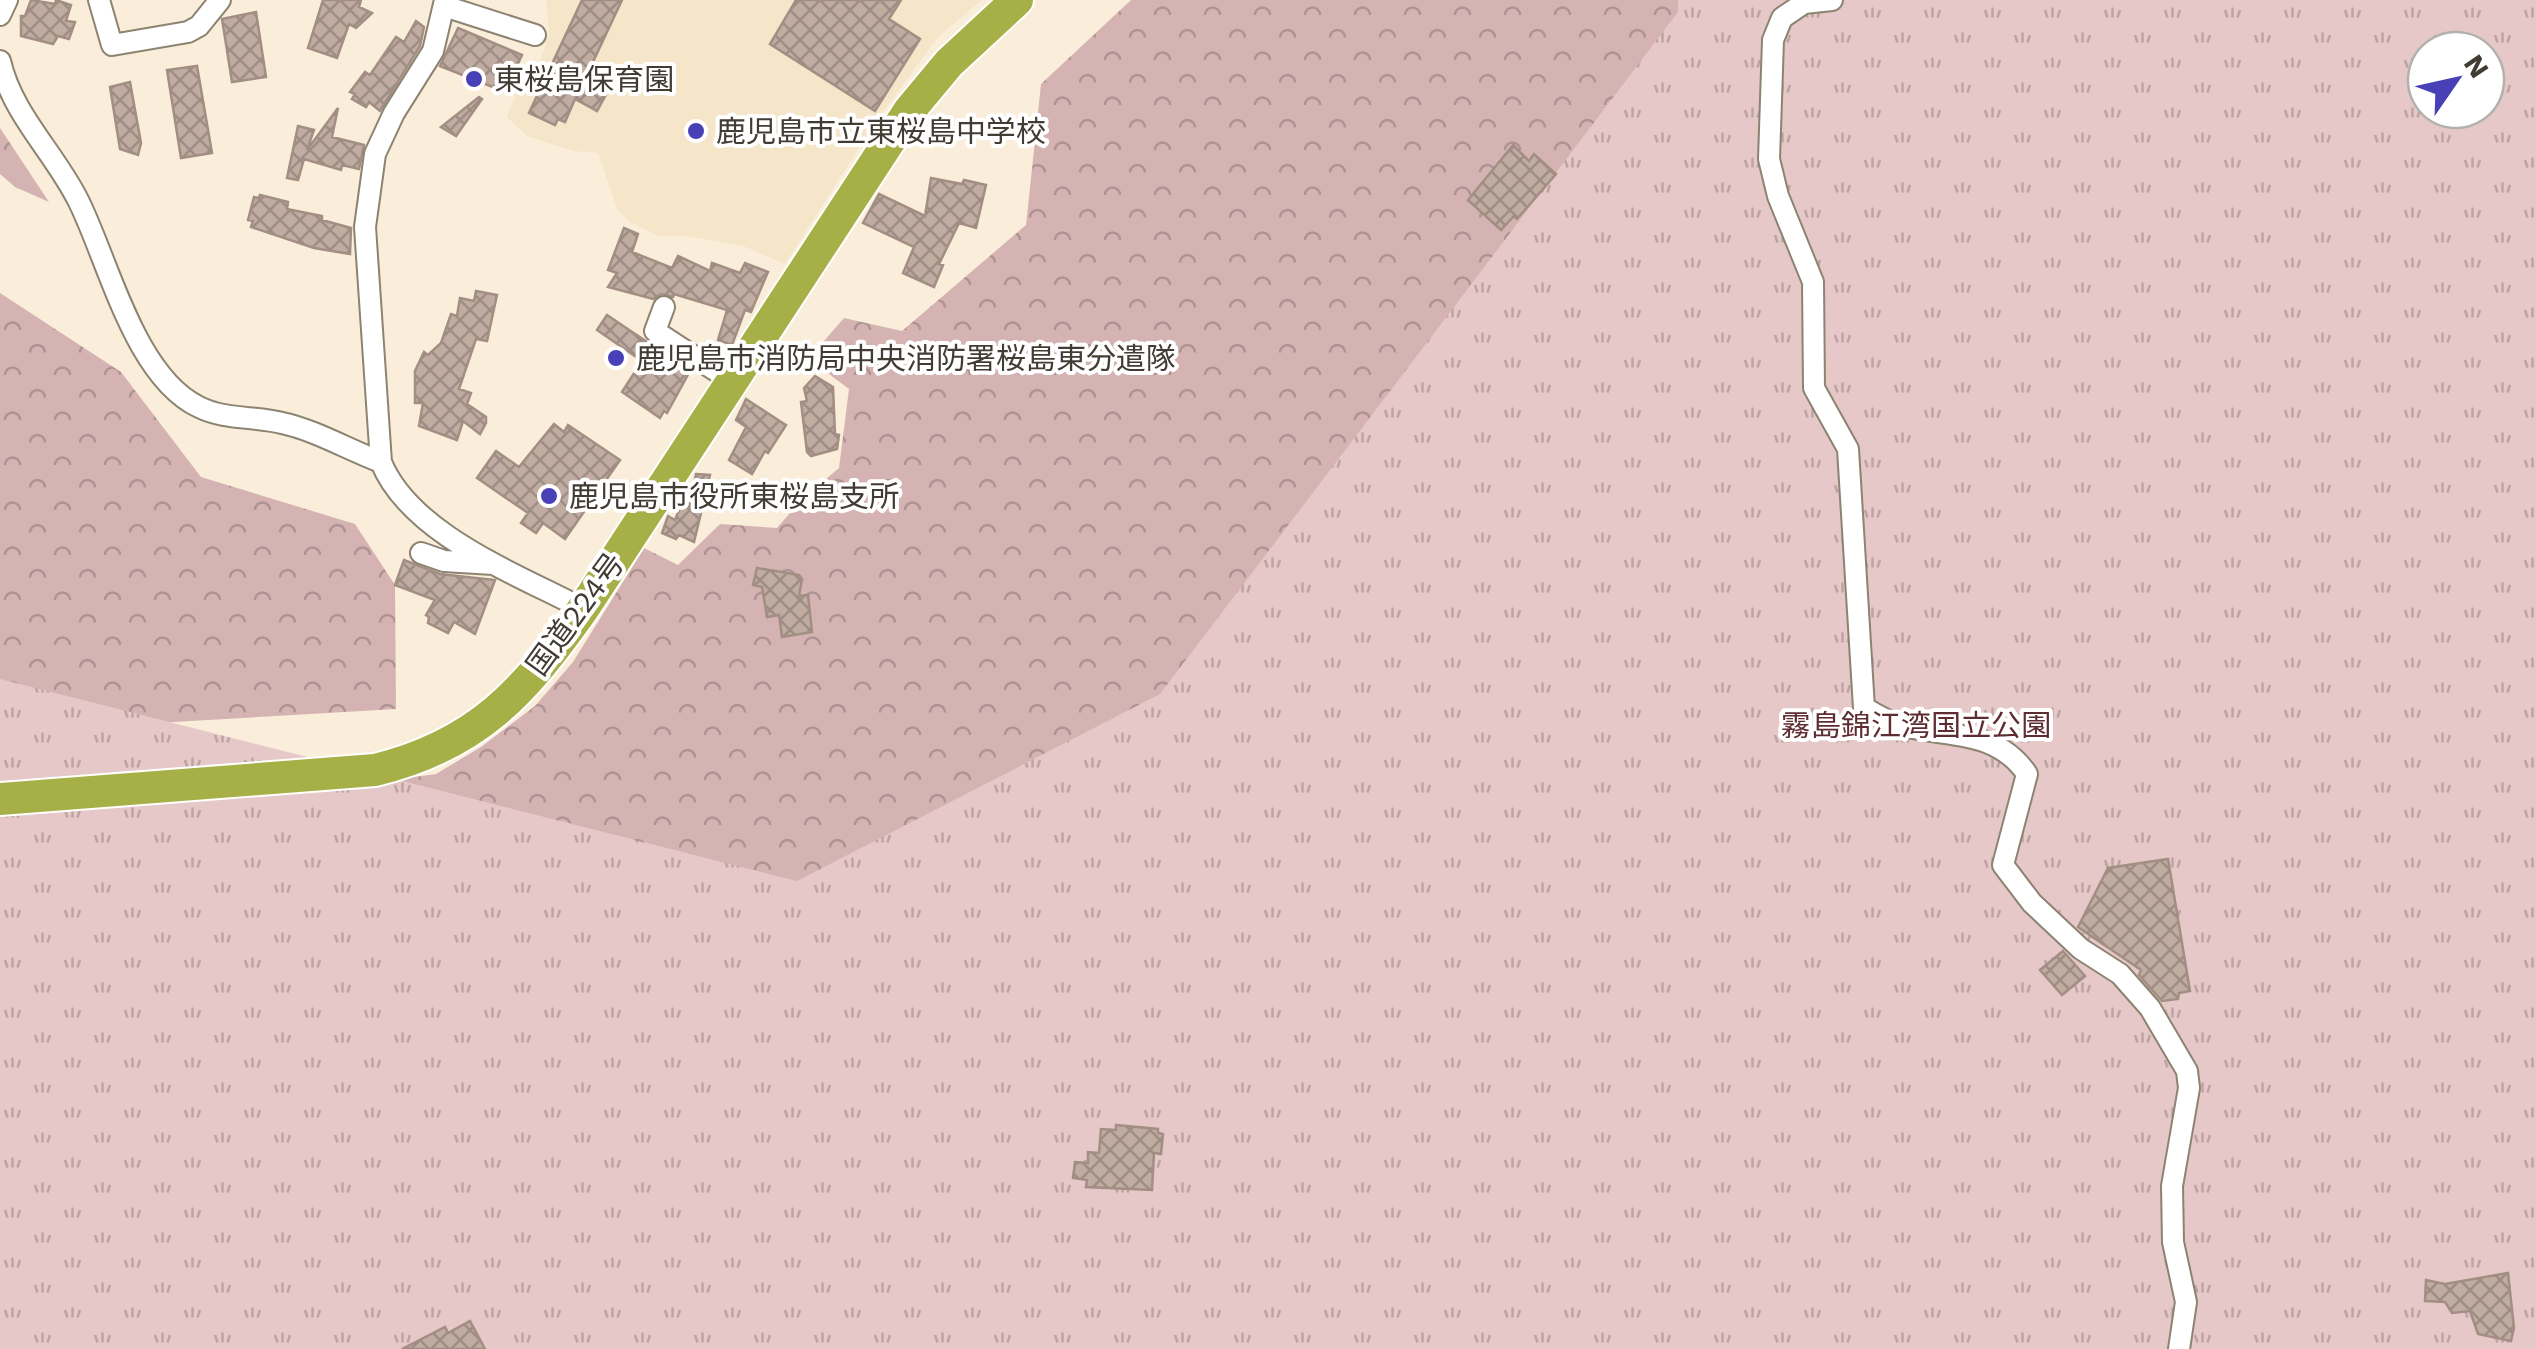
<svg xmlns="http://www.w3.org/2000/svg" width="2536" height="1349" font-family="'Work Sans','Noto Sans JP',sans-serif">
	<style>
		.built { fill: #f5e6ca }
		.forest { fill: url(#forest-crowns); fill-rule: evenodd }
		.park { fill: url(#park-tufts); fill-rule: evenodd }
		.building { fill: url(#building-cross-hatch); stroke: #a28e83; stroke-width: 2.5 }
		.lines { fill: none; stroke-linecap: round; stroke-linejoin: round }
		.minor-casing { stroke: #8d8371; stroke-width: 24 }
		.trunk-casing { stroke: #fff; stroke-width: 36 }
		.minor { stroke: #fff; stroke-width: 20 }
		.trunk { stroke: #a7b047; stroke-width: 32 }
		.poi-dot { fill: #4740b6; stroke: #fff; stroke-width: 4 }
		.labels { text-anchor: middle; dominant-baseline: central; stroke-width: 8; stroke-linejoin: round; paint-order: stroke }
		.poi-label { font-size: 30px; fill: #413c34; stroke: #fff; text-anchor: start }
		.street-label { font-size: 30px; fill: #413c34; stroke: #fff }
		.park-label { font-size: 30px; fill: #5e2d31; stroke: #fff }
	</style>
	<defs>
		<pattern id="forest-crowns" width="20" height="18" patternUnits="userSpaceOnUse" patternTransform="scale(2.5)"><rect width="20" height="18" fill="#d5b3b3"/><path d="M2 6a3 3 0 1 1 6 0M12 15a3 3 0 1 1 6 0" fill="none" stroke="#ae9392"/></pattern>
		<pattern id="park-tufts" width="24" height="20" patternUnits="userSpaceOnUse" patternTransform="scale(2.5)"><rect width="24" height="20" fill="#e7c8c8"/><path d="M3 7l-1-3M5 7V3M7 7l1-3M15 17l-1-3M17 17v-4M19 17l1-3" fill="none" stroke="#bda4a3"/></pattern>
		<pattern id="building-cross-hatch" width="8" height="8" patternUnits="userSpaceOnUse" patternTransform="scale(2.5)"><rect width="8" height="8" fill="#c1aca1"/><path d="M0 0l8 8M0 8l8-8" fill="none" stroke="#9e8d84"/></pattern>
	</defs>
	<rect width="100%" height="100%" fill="#faeeda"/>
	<!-- built -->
	<path class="built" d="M546 0H982L938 37 873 126 785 264 743 246 687 236H658L630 222 618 211 598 153 573 151 527 136 507 117 522 77 539 64 549 35Z"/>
	<!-- forest -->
	<path class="forest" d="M1131 0H2536V1349H0L357 785 436 774 481 747 535 706 573 662 644 548 678 565 720 524 777 528 803 498 839 468 849 389 821 368 797 372 844 318 902 331 1026 225 1041 84ZM2426 50H2486V110H2426Z
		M0 128 49 202 15 187 0 174Z
		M0 293 121 372 201 477 355 524 395 585 396 709 0 732Z"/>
	<!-- park -->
	<path class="park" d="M1678 0H2536V1349H0V679L797 881 1160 694 1678 12ZM2426 50H2486V110H2426Z"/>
	<!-- building -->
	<path class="building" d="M31 0 55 4 56 0 71 5 66 21 75 22 69 39 58 36 53 44 21 36V16H25Z
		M323 0H361L359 7 372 13 356 28 349 24 337 58 308 48Z
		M582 0H622L585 79 608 91 597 111 575 99 565 122 558 119 555 125 529 113Z
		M796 0H901L889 19 920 39 875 111 770 44Z
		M256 12 266 77 232 82 222 19Z
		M416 21 424 27 420 46 380 111 369 102 366 107 352 99 355 94 350 92 365 72 370 75 396 37 404 42Z
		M458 28 522 55 505 92 440 66Z
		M197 66 212 153 181 158 167 70Z
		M130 82 141 143 138 155 120 149 110 87Z
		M479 97 482 99 456 136 441 127Z
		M338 108 332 137 364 145 359 169 342 165 341 170 304 159 298 180 287 178 298 126 314 130 307 150Z
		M1513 145 1529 161 1534 154 1556 174 1517 219 1514 216 1501 230 1468 200Z
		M931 178 962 184 964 180 986 185 976 228 959 223 939 264 943 265 934 287 903 273 914 247 863 223 879 194 925 216Z
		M260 195 288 202 287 209 322 216V220L351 228 350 254 314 248 251 227 253 221 248 220 254 197 259 198Z
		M624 228 638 234 632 252 672 268 678 256 710 271 712 263 740 273 745 263 768 272 751 312 745 310 732 345 718 340 727 310 674 294 673 297 661 294 653 299 608 287 617 273 608 270Z
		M476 291 497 295 487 341 476 339 459 389 471 393 467 404 486 417V423L480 434 463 421 457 440 419 426 423 403H415V371L424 352 428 355 441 343 451 314 457 316 460 298 474 301Z
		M607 315 690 371 667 413 664 411 660 418 622 392 642 361 597 330Z
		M815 376 833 387 835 434 839 435 837 449 811 456 807 452 801 402 807 401 804 388Z
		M746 399 786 425 768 453 765 451 752 474 729 460 746 427 736 420Z
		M554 424 564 432 568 425 620 460 565 539 543 523 536 533 521 523 528 513 477 478 496 451 519 467Z
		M696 474 710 475 694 542 679 535 676 539 662 533 668 516 675 520 681 505 689 508Z
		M404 560 440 574 495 580 475 634 454 622 448 633 428 623 429 617 426 615 435 600 395 585Z
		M757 568 799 575 802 579 799 596 808 595 812 632 782 637 779 615 767 617 762 587 753 585Z
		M2168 859 2190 991 2179 993 2178 999 2162 1001 2139 975 2141 970 2078 927 2108 868Z
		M2063 951 2085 976 2062 995 2040 970Z
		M1116 1125 1158 1129V1133L1163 1134 1161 1154 1154 1153 1152 1190 1086 1187 1087 1180 1073 1178 1075 1162 1088 1163V1152L1099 1153 1101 1129 1116 1130Z
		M2508 1273 2514 1328 2511 1341 2478 1334 2470 1311 2452 1313 2445 1302 2425 1301 2426 1280 2445 1284Z
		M470 1321 485 1349H402L445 1327 448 1333Z"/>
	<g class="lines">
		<defs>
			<path id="minor" d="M99 0 112 45 188 32 199 26 220 0
				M445 0 433 51 394 113 375 154 365 227 381 462C410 534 517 574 583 609
				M1832 0 1804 3 1782 18 1773 40 1769 159 1778 196 1813 282 1814 388 1848 449 1864 708C1876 714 1888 722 1900 725 1946 738 1996 728 2027 774L2003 865 2032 903 2081 949 2120 974 2150 1008 2187 1071 2189 1088 2172 1186 2173 1242 2186 1302 2179 1349
				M444 6 535 35
				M0 15 7 0
				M0 61C12 114 54 152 78 200 108 259 134 376 199 407 225 420 254 416 282 423 315 430 349 450 381 462
				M664 307 655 331 733 382
				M421 553 444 561 493 564"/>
			<path id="trunk" d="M0 799 375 770C478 745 524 692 583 609L909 111 949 63 1017 0"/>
		</defs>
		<!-- minor casing -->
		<use href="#minor" class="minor-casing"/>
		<!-- trunk casing -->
		<use href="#trunk" class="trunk-casing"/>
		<!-- minor -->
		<use href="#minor" class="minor"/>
		<!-- trunk -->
		<use href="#trunk" class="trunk"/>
	</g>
	<!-- markers -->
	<g class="poi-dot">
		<circle cx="474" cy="79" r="10"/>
		<circle cx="696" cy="131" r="10"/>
		<circle cx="616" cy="358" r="10"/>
		<circle cx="549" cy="496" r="10"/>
	</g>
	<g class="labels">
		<!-- poi labels -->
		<g class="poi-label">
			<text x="494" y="79">東桜島保育園</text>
			<text x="716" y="131">鹿児島市立東桜島中学校</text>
			<text x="636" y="358">鹿児島市消防局中央消防署桜島東分遣隊</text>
			<text x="569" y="496">鹿児島市役所東桜島支所</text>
		</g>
		<!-- street labels -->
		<g class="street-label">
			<text transform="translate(575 614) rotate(-54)">国道224号</text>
		</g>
		<!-- park labels -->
		<g class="park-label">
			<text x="1916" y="725">霧島錦江湾国立公園</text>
		</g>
	</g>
	<!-- north arrow -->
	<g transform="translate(2456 80) rotate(56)"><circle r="48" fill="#ffffff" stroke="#b3b1ae" stroke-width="2.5"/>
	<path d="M0-8L18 38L0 25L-18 38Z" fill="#4740b6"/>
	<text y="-15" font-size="28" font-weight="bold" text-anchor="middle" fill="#413c34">N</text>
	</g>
</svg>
